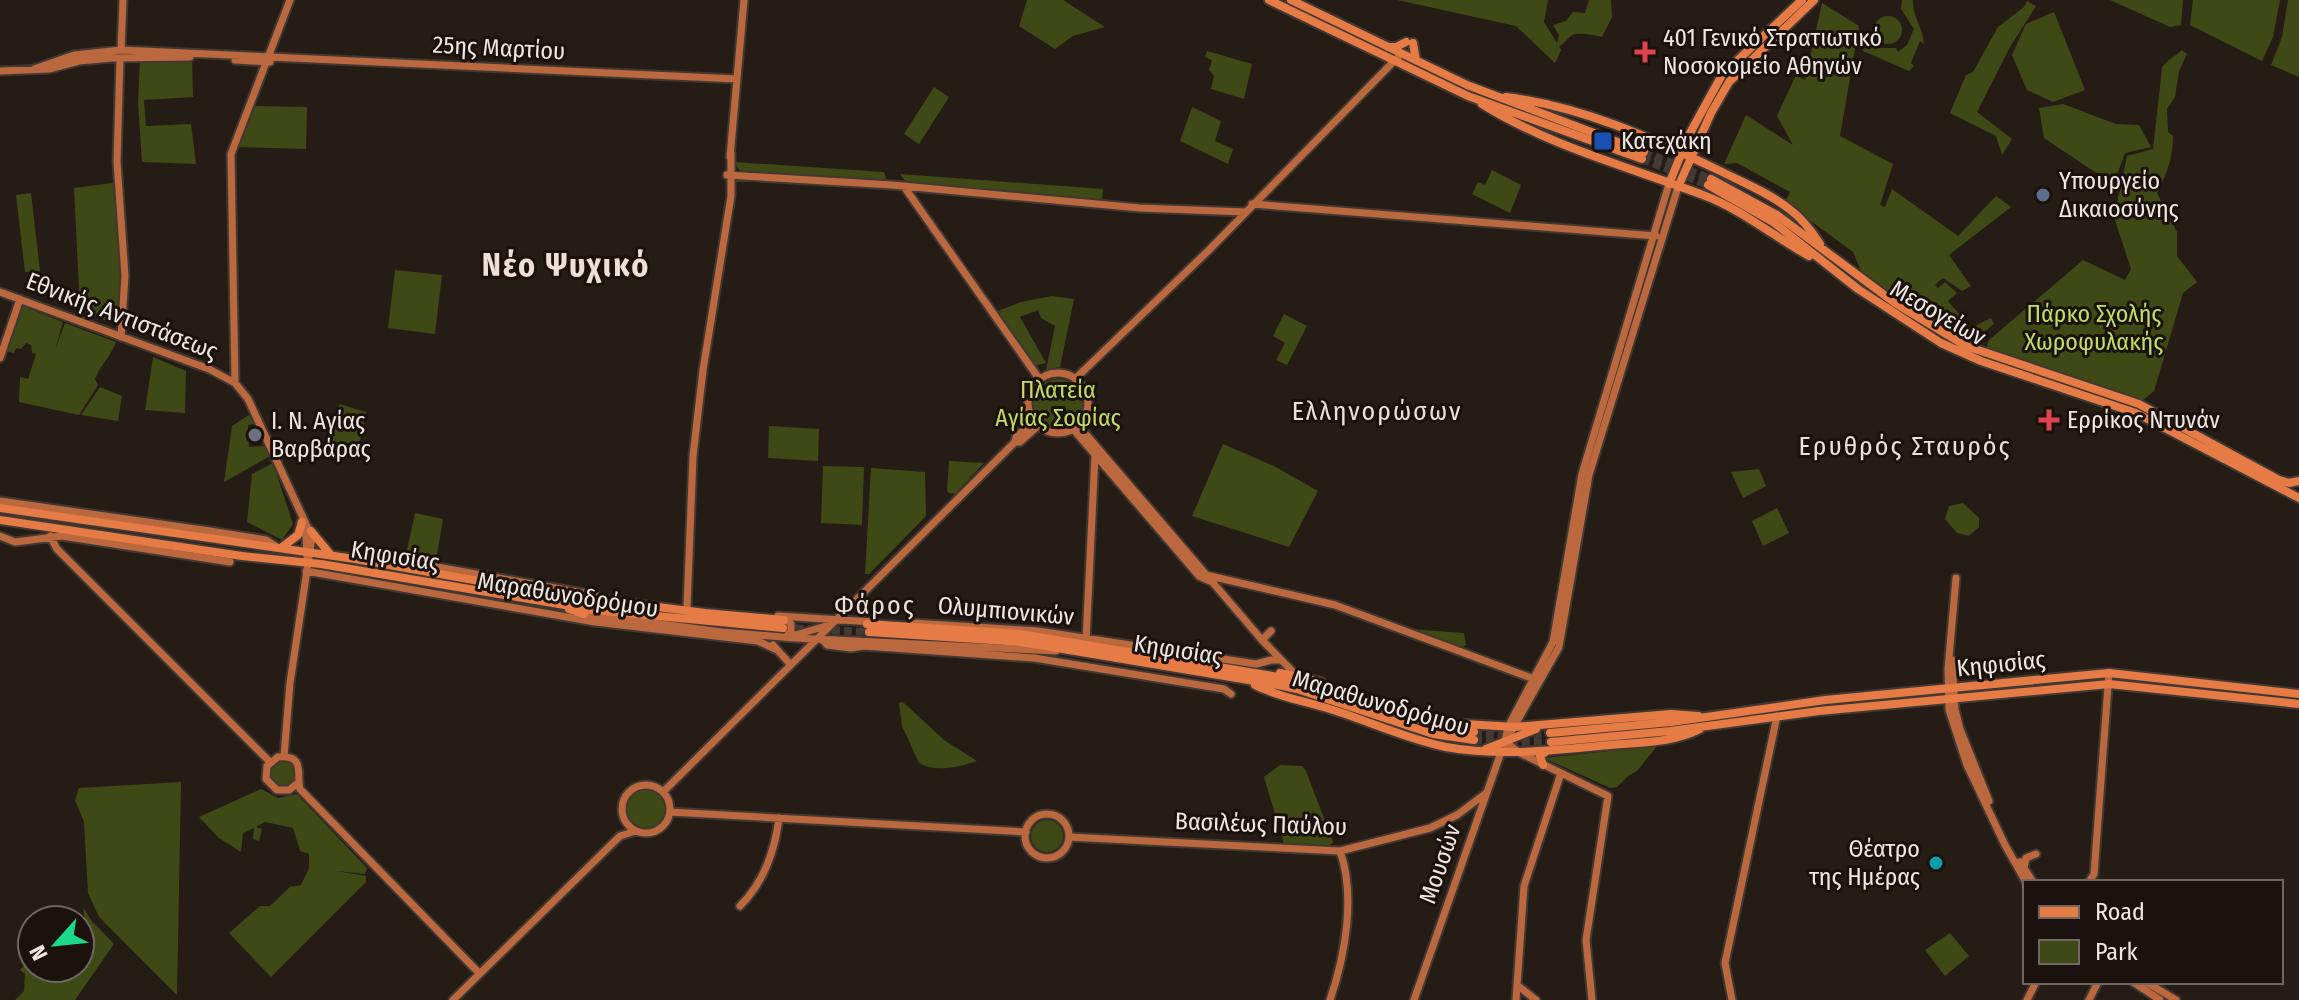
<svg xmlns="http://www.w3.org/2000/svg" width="2299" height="1000" font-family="'Fira Sans Condensed',sans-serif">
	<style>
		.green { fill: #3f4915 }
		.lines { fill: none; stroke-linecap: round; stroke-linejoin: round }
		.primary-tunnel { stroke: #443a35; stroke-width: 8; stroke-dasharray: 8 4; stroke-linecap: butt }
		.secondary-casing { stroke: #423833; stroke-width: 11 }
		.primary-casing { stroke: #423833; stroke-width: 12 }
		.secondary { stroke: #bb683f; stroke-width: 7 }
		.primary { stroke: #e77b46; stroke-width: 8 }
		.health-dot { fill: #e0444e; stroke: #1c120d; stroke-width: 3 }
		.transit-dot { fill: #1a4fb4; stroke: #1c120d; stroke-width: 3 }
		.service-dot { fill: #5c6f8a; stroke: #1c120d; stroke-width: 3 }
		.worship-dot { fill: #6b7280; stroke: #1c120d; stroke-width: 3 }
		.culture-dot { fill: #0f9aa8; stroke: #1c120d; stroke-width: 3 }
		.labels { text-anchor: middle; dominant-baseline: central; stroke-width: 6; stroke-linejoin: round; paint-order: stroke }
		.poi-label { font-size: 24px; fill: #eee7e3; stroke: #1c120d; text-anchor: start }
		.street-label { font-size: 24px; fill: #eee7e3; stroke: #1c120d }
		.park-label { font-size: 24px; fill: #c3dc67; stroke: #1c120d }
		.neighbourhood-label { font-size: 26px; letter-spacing: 2px; fill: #eedfd7; stroke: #1c120d }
		.district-label { font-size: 32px; font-weight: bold; letter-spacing: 2px; fill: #eedfd7; stroke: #1c120d }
	</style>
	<rect width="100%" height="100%" fill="#261c16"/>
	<!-- green -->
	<path class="green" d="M1027 0H1063L1105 27 1073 36 1055 49 1019 26Z
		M1397 0H1548L1544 22 1557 43 1559 35 1553 25 1566 21 1573 12 1585 13 1589 0H1611L1612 17 1602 37C1595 35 1581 33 1575 34 1569 35 1565 44 1559 46L1561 50 1555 63 1516 26Z
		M1902 0H1913C1912 16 1923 28 1924 44L1920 41 1911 63 1914 66 1909 71 1863 51 1868 35 1879 48H1896L1898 52 1907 45 1914 29 1901 9Z
		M2110 0H2183L2181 25 2170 27Z
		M2193 0H2280L2273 37 2262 61 2190 25Z
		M2288 0H2299V77L2271 65 2282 37Z
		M2027 1 2036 6 2010 47 1977 112 2012 139 2002 155 1996 136 1950 113 1966 75 1973 72 1998 27 2024 7Z
		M1822 3 1859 26 1840 136 1893 164 1880 205 1885 207 1892 189 1958 236 1996 196 2011 207 1949 255 1971 286 1962 291 1943 278 1935 285 1938 288 1945 282 1957 293 1948 301 1971 328 1991 318 1994 324 1971 343 1925 318 1861 271 1853 252 1785 202 1790 192 1737 163 1724 164 1746 115 1793 145 1777 116 1796 75 1805 80Z
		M2054 12 2085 90 2053 102 2027 90 2012 55 2026 24Z
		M1874 30a14 14 0 1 1 28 0a14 14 0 1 1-28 0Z
		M2182 50 2187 54 2179 71 2175 97 2167 109 2168 132 2173 136C2173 157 2167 174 2157 193L2177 232V256L2197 282 2183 293 2154 391 2141 402 1990 352 1987 346 1989 340 2083 260 2125 280 2131 269 2114 217 2127 156 2153 149 2162 68C2167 59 2175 57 2182 50Z
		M1207 51 1252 64 1244 99 1211 89 1214 76 1209 70 1212 60 1205 57Z
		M192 57 193 97 144 100 146 126 191 124 196 164 142 162 138 103 140 58Z
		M934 87 949 97 919 144 904 134Z
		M2063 104 2116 124 2139 125 2151 147 2125 153 2115 180 2104 178 2044 138 2039 108Z
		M254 106 307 107 306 149 238 147Z
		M1192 107 1221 121 1215 141 1233 149 1228 164 1180 141Z
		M734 162 884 172 886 178 881 181 746 172 739 170Z
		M1492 170 1521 185 1510 213 1472 194 1478 182 1485 185Z
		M900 174 1103 189 1102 203 908 185Z
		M113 183 122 272 118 326 80 309 74 188Z
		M31 193 40 271 25 272 16 195Z
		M395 270 442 275 435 334 388 328Z
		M1052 296 1074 299 1060 367 1046 370 1055 326 1041 318 1038 310 1020 317 1046 363 1034 366 998 311 1021 302Z
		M20 305 63 322 55 350 65 323 116 342C111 356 101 364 95 379L98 385 79 415 19 402 20 377 28 379 36 354 32 353 31 345 26 343 21 349 16 348 14 353 6 351Z
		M1284 314 1307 326 1287 365 1276 360 1285 343 1273 336Z
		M153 357 186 371 185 413 145 410Z
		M1033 404a25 25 0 1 1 50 0a25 25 0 1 1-50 0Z
		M100 387 122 396 118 421 81 415Z
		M339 404 366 412 358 452 330 448Z
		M249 415 254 424 248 425 249 447 265 446 270 456 224 482 232 426Z
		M769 426 819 429 818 461 768 458Z
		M1223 444 1274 466 1318 491 1289 547 1192 516Z
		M949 461 984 463 955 494 949 493 947 490Z
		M273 463 293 524 282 540 247 522 252 474Z
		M823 466 864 467 862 525 821 523Z
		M871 468 925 472 926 516 869 574H865Z
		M1759 469 1766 486 1743 498 1731 472Z
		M1963 503 1979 518V527L1969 536 1957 533 1945 519 1949 506Z
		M1777 508 1789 533 1763 546 1752 521Z
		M415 513 443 519 435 567 405 559Z
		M1410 629 1464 633 1466 645 1461 648Z
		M903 702 944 740 977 761C959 767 936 773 919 763L902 726 899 703Z
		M1657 746 1637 771 1628 776 1617 787 1610 788 1544 758Z
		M269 774a14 14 0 1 1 28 0a14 14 0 1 1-28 0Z
		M1280 765 1302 766 1306 771 1333 842 1328 847 1284 844 1264 777Z
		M181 782 177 995 99 917 88 893 84 822 75 800 79 788Z
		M625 809a21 21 0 1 1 42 0a21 21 0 1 1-42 0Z
		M261 789 278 798 297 794 367 868 365 874 336 871 366 876V882L271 977 229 933 260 906H270L290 887 301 885 309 868V854L300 851 293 828 265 822 256 827 262 829 259 841 253 839 254 828 243 833 241 852 219 838 199 817Z
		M1031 836a16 16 0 1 1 32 0a16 16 0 1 1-32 0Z
		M83 907 91 920 114 944 75 1000H15L24 991 25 974 20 970 27 962 32 965V968H80V939L86 932Z
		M1950 933 1969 956 1945 976 1925 950Z"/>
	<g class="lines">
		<!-- primary-tunnel -->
		<path class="primary-tunnel" d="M1644 152 1711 179
			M1642 159 1708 185
			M784 628 869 632
			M1474 732 1508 737 1550 733
			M1474 740 1507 743 1551 742"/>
		<defs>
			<path id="secondary" d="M121 50 123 0
				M120 58 117 162 125 276 121 337
				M235 60 270 62
				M34 69 74 55 121 50 737 79
				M0 71 49 69 79 61 112 58 190 57
				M730 157 744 0
				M727 175 892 185 1140 208 1245 212
				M905 188 1040 380
				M1252 204 1656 236
				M0 292 209 369 235 383 248 399 312 537 290 683 284 756
				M0 358 20 299
				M1028 403a30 30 0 1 1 60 0a30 30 0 1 1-60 0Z
				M1075 379 1209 250 1401 54
				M235 383 231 154 290 0
				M1078 425 1262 640 1295 674
				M1073 429 1199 576 1210 581
				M1015 442H1020L1038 426
				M0 501 210 531 266 540 277 547
				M301 522 306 537 307 557
				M0 536 15 542 62 536 230 562
				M50 536 57 549 270 762
				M420 564 595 595
				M306 571 595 622 758 641 775 649
				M1206 575 1335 605 1534 679
				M1956 578 1948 669 1949 710 1967 765 2005 845 2026 882
				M687 607 693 456 703 370 731 196V153
				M584 614 722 632 794 638 1056 651
				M778 616 873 622
				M783 617 791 624V631L786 637
				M914 623 1038 631 1256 664 1271 660H1281
				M792 636 826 626
				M822 639 827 645 851 648 864 646 1034 658 1224 689 1231 694
				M1262 640 1271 631
				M1086 641 1095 455
				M773 645 790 664
				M1952 660 1955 709 1960 729 1989 801
				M1507 739 1559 647 1589 475 1678 187
				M1505 741 1518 752 1608 796 1586 940 1592 1000
				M299 782 289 790H277L266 779 267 766 278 757C306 755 296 773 300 789L479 973
				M622 809a24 24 0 1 1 48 0a24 24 0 1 1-48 0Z
				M663 792 1015 442 1016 437 1034 421
				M670 812 1026 832
				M1025 836a22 22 0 1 1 44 0a22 22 0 1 1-44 0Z
				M1069 837 1340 851 1430 828 1457 815 1485 794
				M2020 862 2033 882
				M2024 868 2026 858 2036 854
				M2089 882 2094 874 2109 673
				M740 906C764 882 775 850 779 818
				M2133 982 2160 1000
				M2146 982 2176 1000
				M1517 985 1536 1000
				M453 1000 620 836 636 831
				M1330 1000C1345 956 1356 896 1340 851
				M1414 1000 1505 741 1508 727 1553 642 1582 474 1669 184
				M1516 1000 1524 886 1561 773
				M1732 1000 1725 963 1777 716
				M2027 1000 2036 982
				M2089 1000 2098 982"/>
			<path id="primary" d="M1269 0 1468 96 1642 159
				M1291 0 1467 85 1644 152
				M1413 43 1416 60
				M1388 47H1396L1406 42
				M1506 97C1580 106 1652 138 1718 170 1742 182 1767 192 1788 208 1802 218 1811 230 1820 244
				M1482 104C1549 146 1629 167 1703 195 1741 209 1773 236 1809 256
				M1711 179 1777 215 1895 303 1966 346 2139 404 2279 480 2289 483 2299 481
				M1669 184 1689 135 1722 75 1802 0
				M1708 185 1773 222 1858 289 1941 343 1981 361 2136 413 2299 498
				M1678 187 1711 113 1729 82 1814 0
				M0 508 355 559 547 593 705 613 784 620
				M0 520 242 556 321 564 594 610 783 628
				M311 531 330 554
				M281 548 298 535 302 522
				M569 609 584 614
				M867 624 1020 634 1279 677C1346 690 1407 722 1474 732
				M869 632 1021 642 1278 685 1297 689 1433 734 1474 740
				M1280 673 1321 682
				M1255 685C1278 697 1305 701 1330 709 1369 721 1406 739 1446 747 1500 757 1556 750 1610 745 1640 742 1673 743 1700 729
				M1449 723 1515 727 1671 714 1698 716
				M1550 733 1671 722 1825 700 2109 673 2299 694
				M1551 742 1670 731 1819 711 2109 684 2299 704
				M1486 749 1536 729
				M1543 765 1540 756 1547 751"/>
		</defs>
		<!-- secondary casing -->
		<use href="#secondary" class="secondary-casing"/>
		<!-- primary casing -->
		<use href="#primary" class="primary-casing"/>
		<!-- secondary -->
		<use href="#secondary" class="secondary"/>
		<!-- primary -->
		<use href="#primary" class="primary"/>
	</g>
	<!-- markers -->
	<g class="health-dot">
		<path d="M1641 40h8v8h8v8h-8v8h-8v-8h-8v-8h8z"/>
		<path d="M2045 408h8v8h8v8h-8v8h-8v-8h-8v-8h8z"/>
	</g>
	<rect class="transit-dot" x="1593" y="131" width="20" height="20" rx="4"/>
	<circle class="service-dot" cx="2043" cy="195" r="8"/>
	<circle class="worship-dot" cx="255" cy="435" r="8"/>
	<circle class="culture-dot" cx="1936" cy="863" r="8"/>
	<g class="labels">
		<!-- poi labels -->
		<g class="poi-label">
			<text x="1663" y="38">401 Γενικό Στρατιωτικό<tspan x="1663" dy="28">Νοσοκομείο Αθηνών</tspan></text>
			<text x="1621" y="141">Κατεχάκη</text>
			<text x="2059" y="181">Υπουργείο<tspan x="2059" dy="28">Δικαιοσύνης</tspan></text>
			<text x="2067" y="420">Ερρίκος Ντυνάν</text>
			<text x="271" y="421">Ι. Ν. Αγίας<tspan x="271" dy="28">Βαρβάρας</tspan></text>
			<text x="1920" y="849" text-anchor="end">Θέατρο<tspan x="1920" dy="28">της Ημέρας</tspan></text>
		</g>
		<!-- street labels -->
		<g class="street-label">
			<text transform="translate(499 48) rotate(3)">25ης Μαρτίου</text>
			<text transform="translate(1938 313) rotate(30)">Μεσογείων</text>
			<text transform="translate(122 316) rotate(21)">Εθνικής Αντιστάσεως</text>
			<text transform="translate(395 556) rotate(9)">Κηφισίας</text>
			<text transform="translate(568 595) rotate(9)">Μαραθωνοδρόμου</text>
			<text transform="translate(1006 611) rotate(5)">Ολυμπιονικών</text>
			<text transform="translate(1178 650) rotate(9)">Κηφισίας</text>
			<text transform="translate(2001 664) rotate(-6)">Κηφισίας</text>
			<text transform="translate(1381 703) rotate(16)">Μαραθωνοδρόμου</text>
			<text transform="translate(1261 824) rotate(2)">Βασιλέως Παύλου</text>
			<text transform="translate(1440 864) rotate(-71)">Μουσών</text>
		</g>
		<!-- park labels -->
		<g class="park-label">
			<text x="2094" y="314">Πάρκο Σχολής<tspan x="2094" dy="28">Χωροφυλακής</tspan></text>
			<text x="1058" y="390">Πλατεία<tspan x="1058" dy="28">Αγίας Σοφίας</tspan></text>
		</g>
		<!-- neighbourhood labels -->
		<g class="neighbourhood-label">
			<text x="1377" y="411">Ελληνορώσων</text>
			<text x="1905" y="446">Ερυθρός Σταυρός</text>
			<text x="875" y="605">Φάρος</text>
		</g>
		<!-- district labels -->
		<g class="district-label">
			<text x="566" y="265">Νέο Ψυχικό</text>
		</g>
	</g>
	<!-- legend -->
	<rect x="2023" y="880" width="260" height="104" fill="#1c120d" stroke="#706763" stroke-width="2"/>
	<rect x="2039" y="906" width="40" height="12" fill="#e77b46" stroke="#706763" stroke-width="2"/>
	<text x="2095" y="920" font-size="24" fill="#eee7e3">Road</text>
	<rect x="2039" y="940" width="40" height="24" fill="#3f4915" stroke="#706763" stroke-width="2"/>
	<text x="2095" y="960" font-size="24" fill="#eee7e3">Park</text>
	<!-- north arrow -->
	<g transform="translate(56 944) rotate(243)"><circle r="38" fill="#1c120d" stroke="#706763" stroke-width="2"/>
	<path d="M0-6L14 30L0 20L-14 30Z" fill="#1bd988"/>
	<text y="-12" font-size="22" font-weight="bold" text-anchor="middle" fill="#eee7e3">N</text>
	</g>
</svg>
